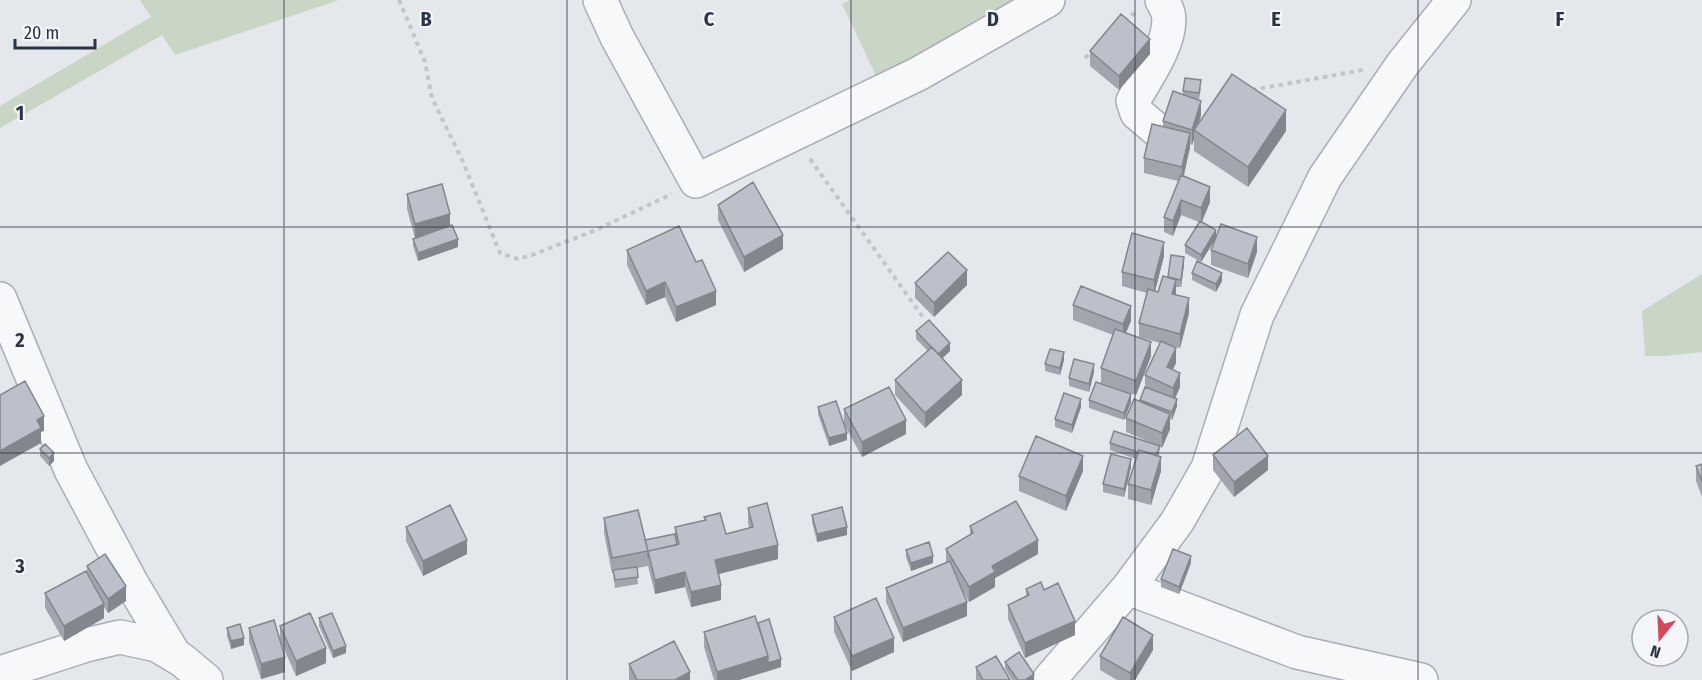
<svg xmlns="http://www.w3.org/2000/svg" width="1702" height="680" font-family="'Fira Sans Condensed',sans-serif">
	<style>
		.green { fill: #c9d6c5 }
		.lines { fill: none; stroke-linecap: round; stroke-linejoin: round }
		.minor-casing { stroke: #a9aeb7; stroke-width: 36 }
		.path { stroke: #c2c5cb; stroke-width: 4; stroke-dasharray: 4.5 4.5; stroke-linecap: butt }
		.minor { stroke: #f7f8fa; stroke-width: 33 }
		.wall { fill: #a1a5ae }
		.shaded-wall { fill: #83868d }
		.building { fill: #bbc0ca; stroke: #83868d; stroke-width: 1.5 }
		.grid { fill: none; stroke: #2b3445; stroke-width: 1.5; stroke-opacity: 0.55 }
		.grid-label { font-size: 20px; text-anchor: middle; font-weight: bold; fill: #2b3445; stroke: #f4f6f9; stroke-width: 4.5; stroke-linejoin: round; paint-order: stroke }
	</style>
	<rect width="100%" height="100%" fill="#e4e7ec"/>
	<!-- green -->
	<path class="green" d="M140 0H339L175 55 162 35 0 128V106L151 17Z
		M850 0H1038L878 80 842 4Z
		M1702 274V352L1665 356H1645L1642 311Z"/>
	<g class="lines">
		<defs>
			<path id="minor" d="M600 0 617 37 696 181 918 74 1048 0
				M1157 130 1137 113 1133 101C1146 78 1174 39 1168 13 1167 9 1164 4 1162 0
				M0 299 71 470 132 584 175 656
				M1128 588 1297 652 1421 680
				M0 673 86 645 120 637 157 645 182 660 206 680
				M1049 680 1128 588 1177 522 1208 468 1257 315 1325 177 1402 65 1454 0"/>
		</defs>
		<!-- minor casing -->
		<use href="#minor" class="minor-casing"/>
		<!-- path -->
		<path class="path" d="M399 0 425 62 432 98 463 162 500 253 518 259 532 255 596 230 672 194
			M1124 21 1137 11
			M1085 58 1092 51
			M1252 90 1363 70
			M810 159 925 320"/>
		<!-- minor -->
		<use href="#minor" class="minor"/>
	</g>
	<!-- wall -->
	<path class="wall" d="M1090 51 1150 54 1119 90 1090 66Z
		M1201 88 1199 100 1201 115 1199 123 1286 131 1248 187 1194 151V139L1192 145 1190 144 1184 176 1210 202 1202 222 1216 238 1257 252 1248 278 1211 265V250L1216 238 1201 262 1185 253V245L1199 222 1181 215 1173 236 1164 232V217L1178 181 1144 173V158L1163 127V121L1183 94V91Z
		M407 194 450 225 458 247 418 261 413 246V239L415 238 407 209Z
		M718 205 783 249 744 272 718 220Z
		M627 250 716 305 676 322 665 297 646 305 627 265Z
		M1164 256 1155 291 1158 292 1168 277 1184 265 1181 287H1176V295L1189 313 1180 348 1171 346 1176 363 1173 369 1180 387 1175 398 1177 406 1172 420 1170 419V429L1162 448 1160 446 1159 456 1161 471 1151 505 1128 499V484L1136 459 1110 450V443H1152L1126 432V418L1140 401 1145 387V375L1160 343 1139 337V323L1147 293 1122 286V272Z
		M1192 273 1222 281 1216 292 1192 280Z
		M915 283 967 285 934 317 915 298Z
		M1073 305 1131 321 1126 333 1151 356 1136 395 1101 383V368L1113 335 1073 320Z
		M916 331 950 351 942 359 962 395 925 428 895 395V380L928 351 916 339Z
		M1064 360 1060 375 1045 371V364Z
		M1094 372 1089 392 1069 386V378Z
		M1089 400 1131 402 1124 420 1089 408Z
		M818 407 847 440 829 446 818 414Z
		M1081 407 1072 433 1055 427V419Z
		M844 409 906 434 862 457 844 424Z
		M40 449 54 461 49 466 40 456Z
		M1213 455 1268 470 1234 497 1213 470Z
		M1702 464V497L1696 481V466Z
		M1131 467 1124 497 1103 492V484Z
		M1083 471 1066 511 1019 491V476Z
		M748 508 778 559 719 574 721 600 691 607 685 587 655 594 648 566 637 568 638 584 615 588 613 573H612L604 533V518L645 540 675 534V527L704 520V517L726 534 749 528 748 522Z
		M812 515 847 535 817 542 812 522Z
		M970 526 1038 554 995 578V587L969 602 964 593 967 616 903 642 886 602V588L946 563V549L970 535Z
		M406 527 467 554 423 576 406 541Z
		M906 550 933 563 911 571 906 557Z
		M1191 563 1179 594 1161 587V579Z
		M87 566 126 601 108 613 104 607V618L64 641 45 608V593L87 572Z
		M1026 589 1044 590 1075 635 1025 658 1008 619V605L1026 596Z
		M834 617 894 652 852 671 834 632Z
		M319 618 346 653 333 658 319 626Z
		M758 623 781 667 739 680H714L704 647V632Z
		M280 626 326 663 296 676 280 640Z
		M227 628 244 645 231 649 227 636Z
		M249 628 285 672 261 679 249 642Z
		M1153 650 1135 680H1117L1100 670V656Z
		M1005 662 1034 680H1012L1005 669Z
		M629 664 690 680H629Z
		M976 667 1010 680H976Z"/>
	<!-- shaded-wall -->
	<path class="shaded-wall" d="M1150 39V54L1119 90V76Z
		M1201 101V115L1196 132 1194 130V139L1192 145V130Z
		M1286 110V131L1248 187V167Z
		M1190 133V148L1182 182V167Z
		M1210 187V202L1201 223V208Z
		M1181 200V215L1173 236V221Z
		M450 214V229L415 239V224Z
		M1216 230V238L1201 262V255Z
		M783 235V249L744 272V257Z
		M1257 237V252L1248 278V264Z
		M458 239V247L418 261V253Z
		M1164 242V256L1154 295V280Z
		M1184 257V265L1181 287V280Z
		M967 270V285L934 317V303Z
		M1222 273V281L1216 292V284Z
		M1176 280V294H1172Z
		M665 282V297L646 305V291Z
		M716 291V305L676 322V307Z
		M1189 298V313L1180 348V334Z
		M1131 306V321L1123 339V324Z
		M1151 342V356L1136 395V381Z
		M950 343V351L938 362V355Z
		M1176 348V363L1167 381V367Z
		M1064 352V360L1060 375V368Z
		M1094 364V372L1089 392V384Z
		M1180 373V387L1173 403V388Z
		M962 380V395L925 428V413Z
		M1131 394V402L1124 420V413Z
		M1081 399V407L1072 433V425Z
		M1177 399V406L1172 420V412Z
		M1170 414V429L1162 448V433Z
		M44 416V431L41 432V443L0 466V451L37 420Z
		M906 420V434L862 457V442Z
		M847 433V440L829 446V438Z
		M54 453V461L49 466V458Z
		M1083 456V471L1066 511V496Z
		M1268 456V470L1234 497V482Z
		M1161 457V471L1151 505V490Z
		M1131 459V467L1124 497V489Z
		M847 527V535L817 542V534Z
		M467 540V554L423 576V561Z
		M1038 540V554L995 578V587L969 602V587L992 566Z
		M778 545V559L715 575V560Z
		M933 556V563L911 571V563Z
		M1191 556V563L1179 594V587Z
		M685 572V587L655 594V580Z
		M721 585V600L691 607V592Z
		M126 586V601L108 613V599Z
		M967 602V616L903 642V628Z
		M104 604V618L64 641V626Z
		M1075 621V635L1025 658V643Z
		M1153 635V650L1135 680H1130V673Z
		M244 638V645L231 649V641Z
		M894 638V652L852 671V656Z
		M346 646V653L333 658V651Z
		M326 648V663L296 676V661Z
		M768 656 781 659V667L739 680H717V672Z
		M285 657V672L261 679V664Z
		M690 672V680H675Z
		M1034 674V680H1025Z"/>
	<!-- building -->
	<path class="building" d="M1121 14 1150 39 1119 76 1090 51Z
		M1232 74 1286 110 1248 167 1194 130Z
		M1185 78 1201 80 1199 93 1183 91Z
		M1173 91 1201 101 1192 130 1163 121Z
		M1152 124 1190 133 1182 167 1144 158Z
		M1181 175 1210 187 1201 208 1181 200 1173 221 1164 217Z
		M753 182 783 235 744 257 718 205Z
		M442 184 450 214 415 224 407 194Z
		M1200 221 1216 230 1201 255 1185 245Z
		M1221 224 1257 237 1248 264 1211 250Z
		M452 225 458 239 418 253 413 239Z
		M679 226 696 262 702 260 716 291 676 307 665 282 646 291 627 250Z
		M1132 233 1164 242 1154 280 1122 272Z
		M948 252 967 270 934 303 915 283Z
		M1171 255 1184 257 1181 280 1168 277Z
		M1197 261 1222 273 1216 284 1192 273Z
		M1163 276 1176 280 1172 294 1189 298 1180 334 1139 323 1148 289 1158 292Z
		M1081 286 1131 306 1123 324 1073 305Z
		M929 320 950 343 938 354 916 331Z
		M1115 329 1151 342 1136 381 1101 368Z
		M1161 341 1176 348 1167 367 1180 373 1173 388 1145 375Z
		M932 347 962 380 925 413 895 380Z
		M1050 349 1064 352 1060 368 1045 364Z
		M1074 359 1094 364 1089 384 1069 378Z
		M25 381 44 416 37 420 41 428 0 451V395Z
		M1096 382 1131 394 1124 413 1089 400Z
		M889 387 906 420 862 442 844 409Z
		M1145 387 1177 399 1172 412 1140 400Z
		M1064 393 1081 399 1072 425 1055 419Z
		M1134 399 1170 414 1162 433 1126 418Z
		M836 401 847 433 829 438 818 407Z
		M1247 428 1268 456 1234 482 1213 455Z
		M1114 431 1160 446 1156 455 1139 450 1138 452 1110 443Z
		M1036 436 1083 456 1066 496 1019 476Z
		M45 444 54 453 49 458 40 449Z
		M1139 450 1161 457 1151 490 1128 484Z
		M1111 454 1131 459 1124 489 1103 484Z
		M1702 464V482L1696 466Z
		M1016 501 1038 540 992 566 995 572 969 587 946 549 973 533 970 526Z
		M767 503 778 545 715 560 721 585 691 592 685 572 655 580 648 551 679 544 675 527 706 520 704 517 720 513 726 534 753 527 748 508Z
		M450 505 467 540 423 561 406 527Z
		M842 507 847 527 817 534 812 515Z
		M638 510 648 551 612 558 604 518Z
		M675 534 677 545 648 551V558V551L645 540Z
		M929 542 933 556 911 563 906 550Z
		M1173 549 1191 556 1179 587 1161 579Z
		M105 554 126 586 108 599 87 566Z
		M950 561 967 602 903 628 886 588Z
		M637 567 638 577 615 580 613 570Z
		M86 571 104 604 64 626 45 593Z
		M1041 582 1044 590 1058 583 1075 621 1025 643 1008 605 1029 595 1026 589Z
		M876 598 894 638 852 656 834 617Z
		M310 613 326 648 296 661 280 626Z
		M332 613 346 646 333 651 319 618Z
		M755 616 768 656 717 672 704 632Z
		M1123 617 1153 635 1130 673 1100 656Z
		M769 619 781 659 768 663V656L758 623Z
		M274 620 285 657 261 664 249 628Z
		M240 624 244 638 231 641 227 628Z
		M674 641 690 672 675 680H637L629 664Z
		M1019 652 1034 674 1025 680H1018L1005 662Z
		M996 656 1010 680H983L976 667Z"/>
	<!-- grid -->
	<path class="grid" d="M284 0V680M567 0V680M851 0V680M1135 0V680M1418 0V680M0 227H1702M0 453H1702"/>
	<g class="grid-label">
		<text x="426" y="26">B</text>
		<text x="709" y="26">C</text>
		<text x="993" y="26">D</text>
		<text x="1276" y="26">E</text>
		<text x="1560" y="26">F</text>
		<text x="20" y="120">1</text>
		<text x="20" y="347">2</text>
		<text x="20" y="573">3</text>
	</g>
	<!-- north arrow -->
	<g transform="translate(1660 638) rotate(198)"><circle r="28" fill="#f4f6f9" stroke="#a4a8b1" stroke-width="1.5"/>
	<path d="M0-4.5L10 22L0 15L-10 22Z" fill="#d1495b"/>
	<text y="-9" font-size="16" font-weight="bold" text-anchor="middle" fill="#2b3445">N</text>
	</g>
	<!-- scale -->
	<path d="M15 39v9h80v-9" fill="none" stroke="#2b3445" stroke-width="3"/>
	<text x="24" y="39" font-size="18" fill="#2b3445" stroke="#f4f6f9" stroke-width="4.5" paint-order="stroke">20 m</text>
</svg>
